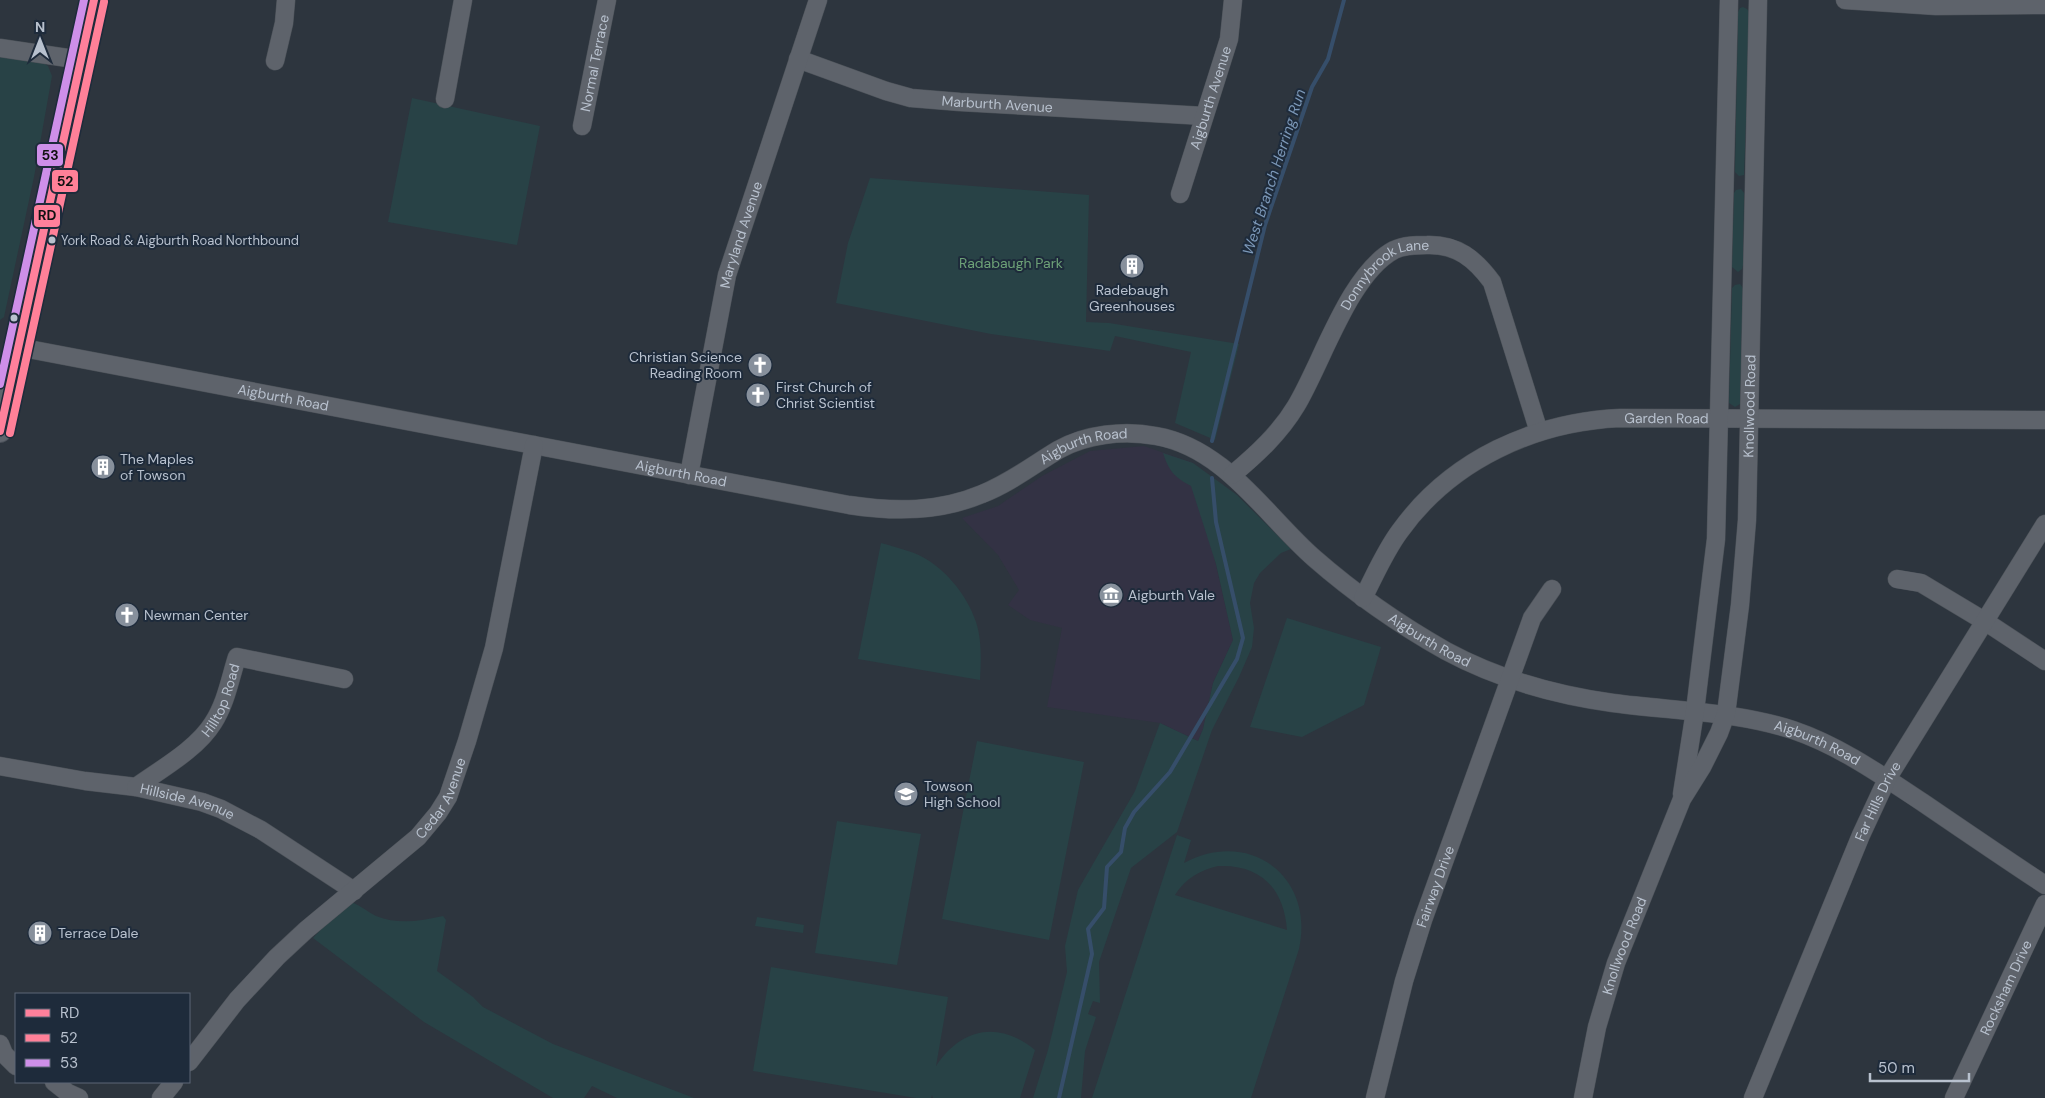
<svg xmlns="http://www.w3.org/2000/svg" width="2045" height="1098" font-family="'DM Sans',sans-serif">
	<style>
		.medical { fill: #333244 }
		.green { fill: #284246; fill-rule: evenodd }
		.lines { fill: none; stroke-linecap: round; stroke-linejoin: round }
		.stream { stroke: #364e6a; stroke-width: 4 }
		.minor-casing { stroke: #4b5158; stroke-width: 19 }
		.major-casing { stroke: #4b515a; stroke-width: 24 }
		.minor { stroke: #5e636b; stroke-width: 18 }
		.major { stroke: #60656d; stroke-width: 22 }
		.bus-1-casing { stroke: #1e2b3b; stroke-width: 11 }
		.bus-2-casing { stroke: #1e2b3b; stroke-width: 11 }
		.bus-3-casing { stroke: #1e2b3b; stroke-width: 11 }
		.bus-1 { stroke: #ff809b; stroke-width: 8 }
		.bus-2 { stroke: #ff8098; stroke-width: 8 }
		.bus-3 { stroke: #ce8fe9; stroke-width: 8 }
		.bus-dot { fill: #b8c1ce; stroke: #1e2b3b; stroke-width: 2 }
		.labels { text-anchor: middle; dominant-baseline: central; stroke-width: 4; stroke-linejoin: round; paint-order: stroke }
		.bus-label { font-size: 13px; fill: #b8c1ce; stroke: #1e2b3b; text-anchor: start }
		.street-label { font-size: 14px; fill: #b8c1ce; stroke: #1e2b3b }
		.park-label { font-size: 14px; fill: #6da177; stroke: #1e2b3b }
		.poi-label { font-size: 14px; fill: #b8c1ce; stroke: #1e2b3b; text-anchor: start }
		.water-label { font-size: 15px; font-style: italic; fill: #7c98b8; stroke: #1e2b3b }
		.line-badge { stroke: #1e2b3b; stroke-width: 2 }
		.pale-badge-label { font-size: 14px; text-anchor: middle; font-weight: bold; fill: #111 }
	</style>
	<rect width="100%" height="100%" fill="#2d353e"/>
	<!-- medical -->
	<path class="medical" d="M1144 446 1193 463 1233 640 1213 683 1203 729 1198 741 1160 723 1047 707 1062 628 1030 620 1008 605 1019 590 998 555 962 518 998 506 1042 476 1090 451Z"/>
	<!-- green -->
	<path class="green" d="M1743 7 1747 9 1750 13 1744 175 1739 176 1735 172 1738 12 1740 8Z
		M0 54 46 61 45 64 48 66 52 76 34 177 4 317 0 320Z
		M412 98 540 126 517 245 388 222Z
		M870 178 1089 195 1086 322 1109 323 1239 344 1215 440 1175 423 1191 352 1115 336 1110 351 991 334 836 303 848 243Z
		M1741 189 1744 193 1743 265 1742 269 1738 272 1732 267 1734 193 1736 190Z
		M1740 284 1743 288 1740 404 1735 407 1729 403 1732 288 1735 285Z
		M1163 453 1193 463 1237 495 1291 549 1281 553 1260 573 1254 583 1250 603 1254 628 1252 647 1239 677 1212 730 1177 832 1131 868 1099 962 1100 1003 1093 1001 1088 1014 1096 1017 1085 1051 1081 1098H1033L1048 1050 1067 972 1065 946 1078 890 1135 791 1160 723 1198 741 1203 729 1213 683 1233 640 1216 564 1191 486C1174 477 1169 471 1163 453Z
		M881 543C892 546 903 549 914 553 942 564 967 594 976 622 982 640 981 661 980 680L858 659Z
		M1287 618 1381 647 1364 705 1302 737 1250 727Z
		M977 741 1084 762 1049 940 942 919Z
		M837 821 921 834 897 965 815 953Z
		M1177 835 1191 840 1184 863C1249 828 1315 876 1299 949L1251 1098H1092ZM1218 866C1261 864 1284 889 1287 930L1175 895C1185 879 1200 870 1218 866Z
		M348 901C359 904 366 911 376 916 399 925 420 921 443 916L446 920 437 971 473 997 483 1007 553 1044 694 1098H617L592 1086 584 1098H553L424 1022 313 938Z
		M757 917 804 925 803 933 755 926Z
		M771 967 948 997 936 1066C961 1028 999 1020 1035 1050L1020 1098H933L932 1095 931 1098H916L753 1071Z"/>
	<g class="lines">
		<!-- stream -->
		<path class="stream" d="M1212 441 1265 225 1312 87 1328 59 1344 0
			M1059 1098 1092 954 1088 929 1104 908 1107 867 1121 852 1125 828 1134 812 1170 772 1237 659 1243 638 1216 522 1212 478"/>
		<defs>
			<g id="minor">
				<path d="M1845 0 1936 6 2045 5"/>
				<path d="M0 48 81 60"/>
				<path id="s1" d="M798 59 886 91 911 98 960 102 1204 116"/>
				<path d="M275 61 284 23 286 0"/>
				<path d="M445 99 463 0"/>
				<path id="s2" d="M582 126 607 0"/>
				<path id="s3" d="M1180 194 1229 39 1233 0"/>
				<path id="s4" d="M18 347 849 505C895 512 939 512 982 494 1010 483 1033 465 1058 450 1086 434 1124 430 1156 436 1225 448 1265 515 1314 558 1354 593 1400 625 1446 651 1498 679 1555 695 1613 703 1673 711 1734 711 1793 730 1840 746 1881 775 1922 802 1963 830 2004 858 2045 885"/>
				<path id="s5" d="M689 475 727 275 818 0"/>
				<path id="s6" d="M1232 475C1256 455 1280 433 1296 406 1322 363 1349 274 1394 250 1404 245 1416 245 1427 245 1457 244 1475 259 1492 282L1539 432"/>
				<path d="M1897 579 1921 583 1986 622 2045 661"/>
				<path id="s7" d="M1363 598C1375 575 1385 551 1400 531 1451 460 1534 422 1620 418L2045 420"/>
				<path id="s8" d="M0 766 85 781 136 787 202 802 221 809 261 830 354 891"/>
				<path id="s9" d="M136 787C161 769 197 749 213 723 226 703 230 679 237 657L344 679"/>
				<path d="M1682 794 1695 711 1716 539 1729 0"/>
				<path d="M0 1044 4 1054 16 1066"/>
				<path id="s10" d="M189 1062 237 1000 277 957 306 930 418 837 438 813 448 797 467 741 494 648 534 445"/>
				<path d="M54 1082 68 1093 79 1098"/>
				<path d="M161 1098 174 1082"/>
				<path id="s11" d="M1375 1098 1404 981 1423 920 1532 618 1552 589"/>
				<path id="s12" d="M1583 1098 1597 1027 1616 963 1682 799 1702 767 1719 733 1726 714 1740 605 1747 520 1758 0"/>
				<path id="s13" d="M1753 1098 1861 835 1887 779 2045 524"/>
				<path id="s14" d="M1954 1098 2045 904"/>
			</g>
			<path id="major" d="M0 431 94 0"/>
		</defs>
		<!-- minor casing -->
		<use href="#minor" class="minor-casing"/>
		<!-- major casing -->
		<use href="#major" class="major-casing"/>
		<!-- minor -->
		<use href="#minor" class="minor"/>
		<!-- major -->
		<use href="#major" class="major"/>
		<defs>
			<path id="bus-1" d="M0 431 94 0"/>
			<path id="bus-2" d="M10 433 104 2"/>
			<path id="bus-3" d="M0 384 84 0"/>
		</defs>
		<!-- bus-1 casing -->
		<use href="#bus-1" class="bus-1-casing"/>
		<!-- bus-2 casing -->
		<use href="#bus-2" class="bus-2-casing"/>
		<!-- bus-3 casing -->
		<use href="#bus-3" class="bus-3-casing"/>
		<!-- bus-1 -->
		<use href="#bus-1" class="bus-1"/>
		<!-- bus-2 -->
		<use href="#bus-2" class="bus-2"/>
		<!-- bus-3 -->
		<use href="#bus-3" class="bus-3"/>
	</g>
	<!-- icons -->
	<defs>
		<symbol id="building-disc" viewBox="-11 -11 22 22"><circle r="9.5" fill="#87909c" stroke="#1e2b3b"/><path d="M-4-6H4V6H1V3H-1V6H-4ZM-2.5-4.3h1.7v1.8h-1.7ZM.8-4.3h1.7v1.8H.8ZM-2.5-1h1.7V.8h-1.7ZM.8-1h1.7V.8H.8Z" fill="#fff"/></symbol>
		<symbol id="church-disc" viewBox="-11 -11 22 22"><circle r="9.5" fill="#87909c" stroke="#1e2b3b"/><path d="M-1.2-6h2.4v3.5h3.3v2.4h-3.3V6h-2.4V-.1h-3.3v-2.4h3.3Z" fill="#fff"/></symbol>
		<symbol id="museum-disc" viewBox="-11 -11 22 22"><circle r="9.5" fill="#87909c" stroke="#1e2b3b"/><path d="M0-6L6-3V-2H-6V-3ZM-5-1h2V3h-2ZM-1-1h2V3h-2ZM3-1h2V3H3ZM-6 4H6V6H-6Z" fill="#fff"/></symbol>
		<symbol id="school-disc" viewBox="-11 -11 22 22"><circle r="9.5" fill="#87909c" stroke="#1e2b3b"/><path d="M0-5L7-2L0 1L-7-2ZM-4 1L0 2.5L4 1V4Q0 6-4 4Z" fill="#fff"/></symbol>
	</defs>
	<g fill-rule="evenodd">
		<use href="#building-disc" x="1118" y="252" width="28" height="28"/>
		<use href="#church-disc" x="746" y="351" width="28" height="28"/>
		<use href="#church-disc" x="744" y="381" width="28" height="28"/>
		<use href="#building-disc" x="89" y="453" width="28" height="28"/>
		<use href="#museum-disc" x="1097" y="581" width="28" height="28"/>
		<use href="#church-disc" x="113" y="601" width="28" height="28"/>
		<use href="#school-disc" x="892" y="780" width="28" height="28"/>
		<use href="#building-disc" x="26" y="919" width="28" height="28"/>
	</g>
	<!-- markers -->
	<g class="bus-dot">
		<circle cx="52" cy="240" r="4.5"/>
		<circle cx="14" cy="318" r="4.5"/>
	</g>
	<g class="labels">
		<!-- bus labels -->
		<g class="bus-label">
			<text x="61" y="240">York Road &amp; Aigburth Road Northbound</text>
		</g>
		<!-- street labels -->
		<g class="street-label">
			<text stroke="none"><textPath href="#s2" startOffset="64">Normal Terrace</textPath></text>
			<text stroke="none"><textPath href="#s3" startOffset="101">Aigburth Avenue</textPath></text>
			<text stroke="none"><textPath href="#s1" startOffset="206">Marburth Avenue</textPath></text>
			<text stroke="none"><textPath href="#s5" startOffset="246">Maryland Avenue</textPath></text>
			<text stroke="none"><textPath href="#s6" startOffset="260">Donnybrook Lane</textPath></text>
			<text stroke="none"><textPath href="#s4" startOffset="270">Aigburth Road</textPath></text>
			<text stroke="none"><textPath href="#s12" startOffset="721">Knollwood Road</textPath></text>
			<text stroke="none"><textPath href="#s7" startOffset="379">Garden Road</textPath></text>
			<text stroke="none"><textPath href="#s4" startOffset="1095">Aigburth Road</textPath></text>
			<text stroke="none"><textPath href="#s4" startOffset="675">Aigburth Road</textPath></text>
			<text stroke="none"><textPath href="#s4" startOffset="1515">Aigburth Road</textPath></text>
			<text stroke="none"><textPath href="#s9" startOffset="125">Hilltop Road</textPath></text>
			<text stroke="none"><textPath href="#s4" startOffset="1920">Aigburth Road</textPath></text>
			<text stroke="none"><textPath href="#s10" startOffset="368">Cedar Avenue</textPath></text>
			<text stroke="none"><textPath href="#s13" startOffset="322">Far Hills Drive</textPath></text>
			<text stroke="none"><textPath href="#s8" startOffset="191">Hillside Avenue</textPath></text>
			<text stroke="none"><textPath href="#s11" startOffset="220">Fairway Drive</textPath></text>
			<text stroke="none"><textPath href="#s12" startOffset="158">Knollwood Road</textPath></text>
			<text stroke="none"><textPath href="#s14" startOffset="122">Rocksham Drive</textPath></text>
		</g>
		<!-- park labels -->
		<g class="park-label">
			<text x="1011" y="263">Radabaugh Park</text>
		</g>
		<!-- poi labels -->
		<g class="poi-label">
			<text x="1132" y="290" text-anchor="middle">Radebaugh<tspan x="1132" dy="16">Greenhouses</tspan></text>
			<text x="742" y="357" text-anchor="end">Christian Science<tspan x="742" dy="16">Reading Room</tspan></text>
			<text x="776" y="387">First Church of<tspan x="776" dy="16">Christ Scientist</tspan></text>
			<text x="120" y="459">The Maples<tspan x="120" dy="16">of Towson</tspan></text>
			<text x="1128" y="595">Aigburth Vale</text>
			<text x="144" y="615">Newman Center</text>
			<text x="924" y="786">Towson<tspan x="924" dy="16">High School</tspan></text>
			<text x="58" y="933">Terrace Dale</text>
		</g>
		<!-- water labels -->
		<g class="water-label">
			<text transform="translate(1274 172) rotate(-72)">West Branch Herring Run</text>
		</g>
	</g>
	<g class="line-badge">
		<rect x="36" y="143" width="28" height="24" rx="5" fill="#ce8fe9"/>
		<rect x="51" y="169" width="28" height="24" rx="5" fill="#ff8098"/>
		<rect x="33" y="204" width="28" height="24" rx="5" fill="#ff809b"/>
	</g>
	<g class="pale-badge-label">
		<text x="50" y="160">53</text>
		<text x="65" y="186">52</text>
		<text x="47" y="220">RD</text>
	</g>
	<!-- legend -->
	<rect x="15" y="993" width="175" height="90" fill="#1e2b3b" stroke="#5c6776"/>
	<rect x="25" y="1009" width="25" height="8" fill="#ff809b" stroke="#5c6776"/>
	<text x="60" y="1018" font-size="15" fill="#b8c1ce">RD</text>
	<rect x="25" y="1034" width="25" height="8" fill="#ff8098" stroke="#5c6776"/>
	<text x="60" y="1043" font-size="15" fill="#b8c1ce">52</text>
	<rect x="25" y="1059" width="25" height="8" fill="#ce8fe9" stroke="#5c6776"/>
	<text x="60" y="1068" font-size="15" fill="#b8c1ce">53</text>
	<!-- north arrow -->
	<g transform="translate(40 40)" stroke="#1e2b3b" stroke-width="4" paint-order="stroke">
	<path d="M0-4L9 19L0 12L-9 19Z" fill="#b8c1ce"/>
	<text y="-8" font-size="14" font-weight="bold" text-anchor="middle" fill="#b8c1ce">N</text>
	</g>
	<!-- scale -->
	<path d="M1870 1073v8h99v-8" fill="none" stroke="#b8c1ce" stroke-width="2.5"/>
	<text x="1878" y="1073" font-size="15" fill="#b8c1ce" stroke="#1e2b3b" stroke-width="4" paint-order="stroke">50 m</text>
</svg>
